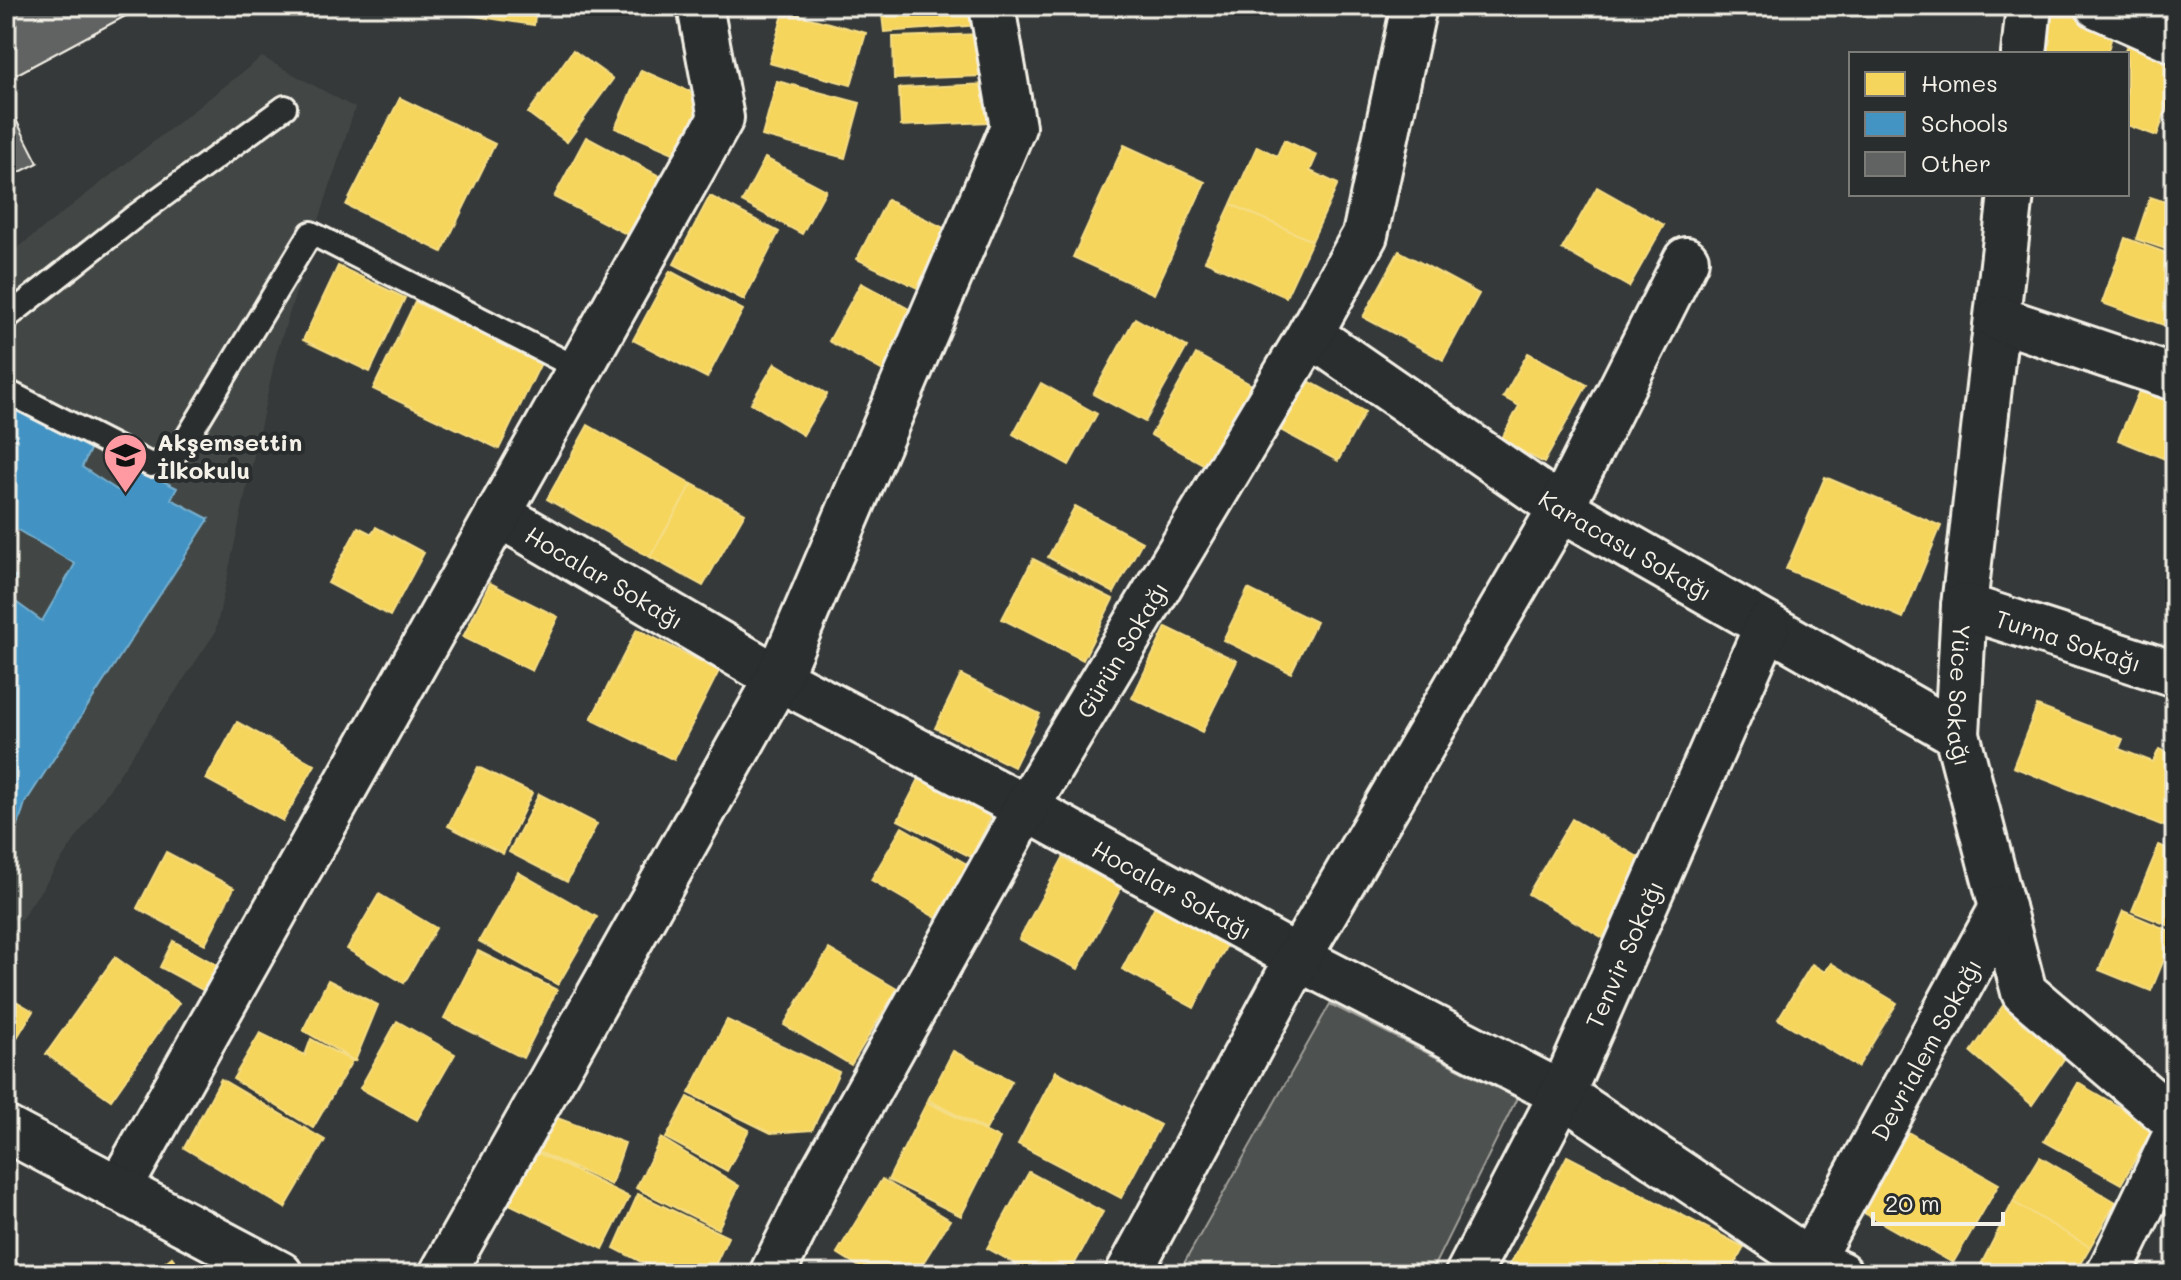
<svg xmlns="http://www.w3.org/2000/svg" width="2181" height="1280" font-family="Mali,sans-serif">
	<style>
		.built { fill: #434645 }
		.green { fill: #4e514f; stroke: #a1a19c; stroke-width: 2 }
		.homes { fill: #f6d55c; stroke: #f5dd86; stroke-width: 2 }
		.schools { fill: #4393c3; stroke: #78afce; stroke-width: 2 }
		.building { fill: #616362; stroke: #f4f1e8; stroke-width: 2 }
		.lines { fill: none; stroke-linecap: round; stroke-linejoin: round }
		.service-casing { stroke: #f4f1e8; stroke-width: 28 }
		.minor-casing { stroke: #f4f1e8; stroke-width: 50 }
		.secondary-casing { stroke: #f4f1e8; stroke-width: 50 }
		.service { stroke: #2a2d2e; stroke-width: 22 }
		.minor { stroke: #2a2d2e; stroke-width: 44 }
		.secondary { stroke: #2a2d2e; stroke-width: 44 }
		.labels { text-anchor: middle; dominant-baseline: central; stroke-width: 8; stroke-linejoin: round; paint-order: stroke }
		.poi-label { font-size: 24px; font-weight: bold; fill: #f4f1e8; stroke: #2a2d2e; text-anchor: start }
		.street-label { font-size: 24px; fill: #f4f1e8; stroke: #2a2d2e }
	</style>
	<rect width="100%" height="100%" fill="#363939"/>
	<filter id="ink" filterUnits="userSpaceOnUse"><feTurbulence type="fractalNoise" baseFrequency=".0125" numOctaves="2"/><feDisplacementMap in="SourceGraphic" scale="16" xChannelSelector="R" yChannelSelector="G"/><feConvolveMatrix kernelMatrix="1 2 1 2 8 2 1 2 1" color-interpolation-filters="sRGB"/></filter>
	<g filter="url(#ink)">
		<!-- built -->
		<path class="built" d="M262 57 355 108 276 355 215 633 20 921 6 917V257Z"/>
		<!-- green -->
		<path class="green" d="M1330 1004 1517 1098 1430 1274H1178Z"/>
		<!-- homes -->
		<path class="homes" d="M455 6H536L534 25 454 13Z
			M881 6H979L980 25 884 32Z
			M2049 6 2114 29 2107 54H2028Z
			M784 11 866 33 851 85 769 63Z
			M984 34 985 76 894 79 893 37Z
			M2128 41 2175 58V84L2157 136 2127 125V54H2124Z
			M573 50 613 79 567 142 528 113Z
			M641 70 705 98 680 156 615 128Z
			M777 81 860 103 845 158 762 136Z
			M988 84 989 122 901 126 899 88Z
			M400 98 495 144 442 252 346 205Z
			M586 137 663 178 632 237 554 197Z
			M1284 140 1317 155 1310 171 1338 184 1312 241 1231 204 1257 146 1277 156Z
			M1124 145 1205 182 1154 294 1073 257Z
			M765 158 826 190 802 234 742 202Z
			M1597 187 1664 225 1629 287 1562 249Z
			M710 196 779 232 744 300 674 264Z
			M2150 197 2175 205V252L2136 239Z
			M887 200 960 236 930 294 857 259Z
			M1231 204 1312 241 1286 297 1205 261Z
			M2125 238 2175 256V329L2102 303Z
			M1399 251 1479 294 1443 360 1363 317Z
			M338 266 405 298 370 372 303 340Z
			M670 271 743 310 707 378 633 340Z
			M861 283 927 319 894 377 829 341Z
			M415 302 541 363 499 449 373 389Z
			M1135 318 1187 347 1145 422 1093 394Z
			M1528 353 1587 385 1544 463 1501 440 1519 406 1503 397Z
			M1196 354 1257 388 1212 469 1151 435Z
			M775 363 827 394 803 435 751 403Z
			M2146 375 2175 387V450L2170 461 2118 440Z
			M1303 378 1365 412 1338 461 1275 427Z
			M1041 383 1097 414 1069 465 1013 434Z
			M588 425 692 484 650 557 547 499Z
			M1825 477 1941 526 1903 618 1786 569Z
			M692 484 745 513 703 586 650 557Z
			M1075 506 1142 542 1114 593 1048 557Z
			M358 527 372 534 376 527 424 553 390 616 328 583Z
			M1033 559 1113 599 1083 660 1002 619Z
			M490 583 558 617 532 671 463 637Z
			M1248 589 1316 622 1291 673 1223 640Z
			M1166 627 1237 661 1202 732 1132 698Z
			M637 629 719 671 674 760 591 719Z
			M961 675 1040 714 1014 767 935 728Z
			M2037 706 2123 739 2119 749 2153 762 2159 749 2175 756 2174 830 2013 767Z
			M237 722 315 765 283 821 206 779Z
			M478 767 532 793 503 854 448 826Z
			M924 769 997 805 971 857 898 820Z
			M539 794 597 824 567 882 509 852Z
			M1572 819 1647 862 1603 938 1528 894Z
			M902 827 981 872 950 926 871 880Z
			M2159 845 2175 852V928L2132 911Z
			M166 852 234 888 205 944 137 908Z
			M1063 858 1121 888 1078 969 1019 939Z
			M518 872 597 917 558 985 479 941Z
			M379 894 436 928 404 983 347 949Z
			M1157 902 1230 939 1194 1008 1122 969Z
			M2123 911 2175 933 2151 991 2099 970Z
			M173 941 233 974 219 999 160 967Z
			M829 949 897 989 851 1065 784 1025Z
			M478 951 557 990 523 1058 444 1018Z
			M115 957 179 1003 111 1100 46 1054Z
			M1831 963 1897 1003 1858 1067 1778 1019 1812 964 1825 972Z
			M328 980 378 1005 355 1061 303 1030Z
			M6 995 33 1011 6 1056Z
			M2004 1004 2064 1059 2032 1105 1971 1052Z
			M727 1020 839 1072 812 1130 771 1133 689 1093Z
			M397 1021 455 1054 417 1120 360 1088Z
			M260 1033 305 1055 311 1039 352 1061 313 1128 233 1079Z
			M953 1051 1012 1081 986 1130 928 1100Z
			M1056 1071 1160 1125 1121 1198 1018 1144Z
			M221 1079 325 1140 285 1208 184 1148Z
			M2078 1083 2154 1127 2121 1184 2044 1141Z
			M688 1097 749 1130 727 1171 666 1138Z
			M927 1102 1000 1139 961 1216 888 1180Z
			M541 1112 625 1143 611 1185 528 1147Z
			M1901 1128 1999 1184 1953 1263 1859 1210Z
			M661 1138 739 1186 718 1229 636 1188Z
			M528 1148 629 1197 603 1249 503 1201Z
			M1567 1156 1744 1247 1730 1274H1505Z
			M2040 1157 2116 1202 2090 1247 2013 1202Z
			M1029 1172 1103 1212 1069 1274H1034L987 1248Z
			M882 1179 950 1220 916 1274H871L837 1253Z
			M638 1194 728 1237 711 1274H665L614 1248Z
			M2013 1202 2090 1247 2074 1274H1976Z
			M172 1257 185 1274H150Z"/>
		<!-- schools -->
		<path class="schools" d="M6 398 92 445 82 467 117 490 135 467 177 488 171 499 209 519 25 803 6 864V595L42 621 75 564 6 523Z
			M6 571 16 577 6 594Z"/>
		<!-- building -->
		<path class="building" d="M6 6H144L6 80Z
			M9 106 38 163 6 179V108Z"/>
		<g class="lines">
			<defs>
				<path id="service" d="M6 318 134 217 285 107
					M6 391 151 465 170 458 181 448 311 233 579 369"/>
				<g id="minor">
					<path d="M2098 6 2175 40"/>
					<path d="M2024 54 2029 6"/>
					<path id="s1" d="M2011 194 1964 606 1957 734 2024 992 2175 1121"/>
					<path d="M1999 319 2175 378"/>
					<path id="s2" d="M1310 334 1561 508 1957 734"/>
					<path id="s3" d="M498 514 778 678 1026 808 1298 958 1562 1094 1810 1261 1840 1274"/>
					<path id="s4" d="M1964 606 2175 674"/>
					<path d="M119 1189 721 118 700 6"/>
					<path d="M442 1274 778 678 1013 127 992 6"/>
					<path id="s5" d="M772 1274 819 1179 1026 808 1310 334 1365 235 1414 6"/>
					<path d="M1128 1274 1298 958 1561 508 1686 260"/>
					<path id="s6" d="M1468 1274 1562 1094 1767 626"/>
					<path id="s7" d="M1803 1274 2002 908"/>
					<path d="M2109 1274 2175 1136"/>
				</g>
				<path id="secondary" d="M6 1129 280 1274"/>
			</defs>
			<!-- service casing -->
			<use href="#service" class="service-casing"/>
			<!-- minor casing -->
			<use href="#minor" class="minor-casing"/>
			<!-- secondary casing -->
			<use href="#secondary" class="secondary-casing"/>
			<!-- service -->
			<use href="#service" class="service"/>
			<!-- minor -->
			<use href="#minor" class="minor"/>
			<!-- secondary -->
			<use href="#secondary" class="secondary"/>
		</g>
	</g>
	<!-- icons -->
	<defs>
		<symbol id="school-pin" viewBox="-11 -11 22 30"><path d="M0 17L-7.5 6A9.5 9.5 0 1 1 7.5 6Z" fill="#ff9aa2" stroke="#2a2d2e"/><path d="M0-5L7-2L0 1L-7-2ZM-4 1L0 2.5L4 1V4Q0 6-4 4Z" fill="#111"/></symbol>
	</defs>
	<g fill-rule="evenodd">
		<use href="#school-pin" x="100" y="430" width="51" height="69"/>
	</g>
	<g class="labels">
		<!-- poi labels -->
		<g class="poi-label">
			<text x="157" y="441">Akşemsettin<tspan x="157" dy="28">İlkokulu</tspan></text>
		</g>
		<!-- street labels -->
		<g class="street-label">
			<text stroke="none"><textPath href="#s2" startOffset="380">Karacasu Sokağı</textPath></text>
			<text stroke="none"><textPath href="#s3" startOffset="124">Hocalar Sokağı</textPath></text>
			<text stroke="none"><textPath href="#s4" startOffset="110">Turna Sokağı</textPath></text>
			<text stroke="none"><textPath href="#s5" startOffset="716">Gürün Sokağı</textPath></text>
			<text stroke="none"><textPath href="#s1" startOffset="504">Yüce Sokağı</textPath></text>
			<text stroke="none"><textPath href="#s3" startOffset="772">Hocalar Sokağı</textPath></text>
			<text stroke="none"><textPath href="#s6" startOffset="356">Tenvir Sokağı</textPath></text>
			<text stroke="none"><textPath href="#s7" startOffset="256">Devrialem Sokağı</textPath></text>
		</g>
	</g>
	<!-- margin -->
	<rect width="2181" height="1280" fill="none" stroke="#2a2d2e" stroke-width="32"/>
	<rect x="16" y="16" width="2149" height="1248" fill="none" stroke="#f4f1e8" stroke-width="3" filter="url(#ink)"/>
	<!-- legend -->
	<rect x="1849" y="52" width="280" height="144" fill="#2a2d2e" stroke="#7b7b78" stroke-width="2"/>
	<rect x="1865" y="72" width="40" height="24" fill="#f6d55c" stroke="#7b7b78" stroke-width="2"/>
	<text x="1921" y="92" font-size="24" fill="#f4f1e8">Homes</text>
	<rect x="1865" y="112" width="40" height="24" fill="#4393c3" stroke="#7b7b78" stroke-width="2"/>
	<text x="1921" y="132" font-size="24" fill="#f4f1e8">Schools</text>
	<rect x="1865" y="152" width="40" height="24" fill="#616362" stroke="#7b7b78" stroke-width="2"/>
	<text x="1921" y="172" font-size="24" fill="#f4f1e8">Other</text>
	<!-- scale -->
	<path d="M1873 1212v12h130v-12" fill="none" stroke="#f4f1e8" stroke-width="4"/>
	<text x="1885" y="1212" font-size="24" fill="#f4f1e8" stroke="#2a2d2e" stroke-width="6" paint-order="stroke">20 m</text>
</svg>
